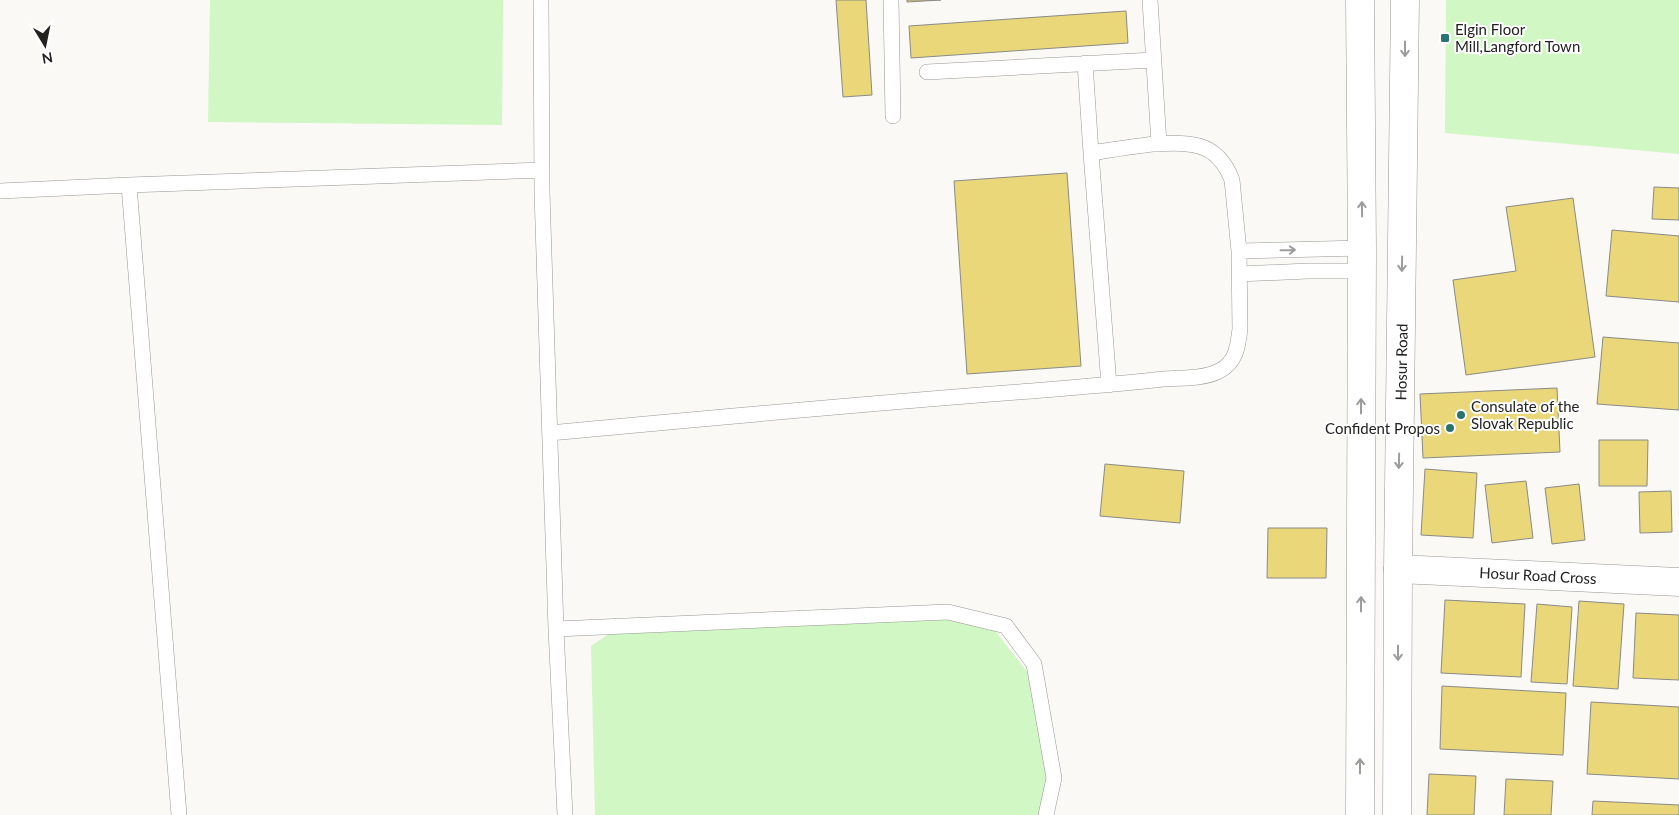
<svg xmlns="http://www.w3.org/2000/svg" width="1679" height="815" font-family="Lato,sans-serif">
	<style>
		.green { fill: #d0f7c4 }
		.building { fill: #ead77a; stroke: #8a8a86 }
		.lines { fill: none; stroke-linecap: round; stroke-linejoin: round }
		.service-casing { stroke: #989793; stroke-width: 16 }
		.minor-casing { stroke: #989793; stroke-width: 29 }
		.primary-casing { stroke: #989793; stroke-width: 29 }
		.service { stroke: #fff; stroke-width: 15 }
		.minor { stroke: #fff; stroke-width: 28 }
		.primary { stroke: #fff; stroke-width: 28 }
		.oneway { stroke: #9c9c9b }
		.poi-dot { fill: #297371; stroke: #fff; stroke-width: 2 }
		.labels { text-anchor: middle; dominant-baseline: central; stroke-width: 4; stroke-linejoin: round; paint-order: stroke }
		.poi-label { font-size: 15px; fill: #232221; stroke: #fff; text-anchor: start }
		.street-label { font-size: 15px; fill: #232221; stroke: #fff }
	</style>
	<rect width="100%" height="100%" fill="#faf9f5"/>
	<!-- green -->
	<path class="green" d="M210 0H503L502 125 208 122Z
		M1446 0H1679V154L1445 133Z
		M985 618 1033 679 1046 777 1040 815H595L591 646 610 633Z"/>
	<!-- building -->
	<path class="building" d="M836 0H866L872 95 843 97Z
		M907 0H941L907 2Z
		M1126 11 1128 43 911 58 909 26Z
		M1067 173 1081 366 967 374 954 181Z
		M1654 187 1679 188V220L1652 219Z
		M1573 198 1595 357 1466 375 1453 280 1516 271 1506 207Z
		M1612 230 1679 236V302L1606 296Z
		M1603 337 1679 343V410L1597 404Z
		M1557 388 1560 452 1423 458 1420 394Z
		M1599 440H1648L1647 486H1599Z
		M1105 464 1184 471 1180 523 1100 516Z
		M1425 469 1477 473 1473 538 1421 535Z
		M1526 481 1533 538 1492 543 1485 485Z
		M1579 484 1585 540 1552 544 1545 488Z
		M1671 491 1672 532 1640 533 1639 492Z
		M1268 528H1327L1326 578H1267Z
		M1445 600 1525 604 1521 677 1441 673Z
		M1579 601 1624 604 1618 689 1573 686Z
		M1537 604 1572 607 1567 684 1531 682Z
		M1636 613 1679 615V680L1633 678Z
		M1442 686 1566 693 1563 755 1440 749Z
		M1591 702 1679 707V779L1587 774Z
		M1429 774 1476 776 1474 815H1427Z
		M1506 779 1553 781 1551 815H1504Z
		M1593 801 1679 805V815H1592Z"/>
	<g class="lines">
		<defs>
			<path id="service" d="M541 0 542 192 556 629 565 815
				M891 0 893 116
				M1150 0 1159 144
				M1085 63 1091 153
				M927 72 1154 60
				M129 185 542 170
				M0 191 129 185 179 815
				M1239 251 1362 248
				M1239 274 1308 271H1362
				M550 433C710 418 871 403 1032 391 1076 387 1120 384 1164 379 1181 378 1203 379 1219 371 1236 363 1238 346 1240 329L1239 251 1232 180C1226 164 1216 151 1199 146 1170 138 1121 149 1091 153L1109 385
				M556 629 948 612 1006 626 1034 664 1054 778 1046 815"/>
			<path id="minor" d="M1398 569 1679 582"/>
			<path id="primary" d="M1360 815 1362 248 1360 0
				M1397 815 1398 569 1405 0"/>
		</defs>
		<!-- service casing -->
		<use href="#service" class="service-casing"/>
		<!-- minor casing -->
		<use href="#minor" class="minor-casing"/>
		<!-- primary casing -->
		<use href="#primary" class="primary-casing"/>
		<!-- service -->
		<use href="#service" class="service"/>
		<!-- minor -->
		<use href="#minor" class="minor"/>
		<!-- primary -->
		<use href="#primary" class="primary"/>
	</g>
	<!-- one-way arrows -->
	<defs><path id="oneway-shaft" d="M-6 0H5M1.5-3L5.5 0L1.5 3" fill="none" stroke-width="1.6" stroke-linecap="round" stroke-linejoin="round" transform="scale(1.25)"/></defs>
	<g class="oneway">
		<use href="#oneway-shaft" transform="translate(1405 49) rotate(90)"/>
		<use href="#oneway-shaft" transform="translate(1362 209) rotate(-91)"/>
		<use href="#oneway-shaft" transform="translate(1288 250) rotate(-1)"/>
		<use href="#oneway-shaft" transform="translate(1402 264) rotate(91)"/>
		<use href="#oneway-shaft" transform="translate(1361 406) rotate(-90)"/>
		<use href="#oneway-shaft" transform="translate(1399 461) rotate(91)"/>
		<use href="#oneway-shaft" transform="translate(1361 604) rotate(-90)"/>
		<use href="#oneway-shaft" transform="translate(1398 653) rotate(90)"/>
		<use href="#oneway-shaft" transform="translate(1360 766) rotate(-90)"/>
	</g>
	<!-- markers -->
	<g class="poi-dot">
		<rect x="1440" y="33" width="10" height="10" rx="2.5"/>
		<circle cx="1461" cy="415" r="5"/>
		<circle cx="1450" cy="428" r="5"/>
	</g>
	<g class="labels">
		<!-- poi labels -->
		<g class="poi-label">
			<text x="1455" y="29">Elgin Floor<tspan x="1455" dy="17">Mill,Langford Town</tspan></text>
			<text x="1471" y="406">Consulate of the<tspan x="1471" dy="17">Slovak Republic</tspan></text>
			<text x="1440" y="428" text-anchor="end">Confident Propos</text>
		</g>
		<!-- street labels -->
		<g class="street-label">
			<text transform="translate(1401 362) rotate(-89)">Hosur Road</text>
			<text transform="translate(1538 575) rotate(3)">Hosur Road Cross</text>
		</g>
	</g>
	<!-- north arrow -->
	<g transform="translate(45 45) rotate(170)" stroke="#ffffff" stroke-width="4" paint-order="stroke">
	<path d="M0-4L9 19L0 12L-9 19Z" fill="#232221"/>
	<text y="-8" font-size="14" font-weight="bold" text-anchor="middle" fill="#232221">N</text>
	</g>
</svg>
